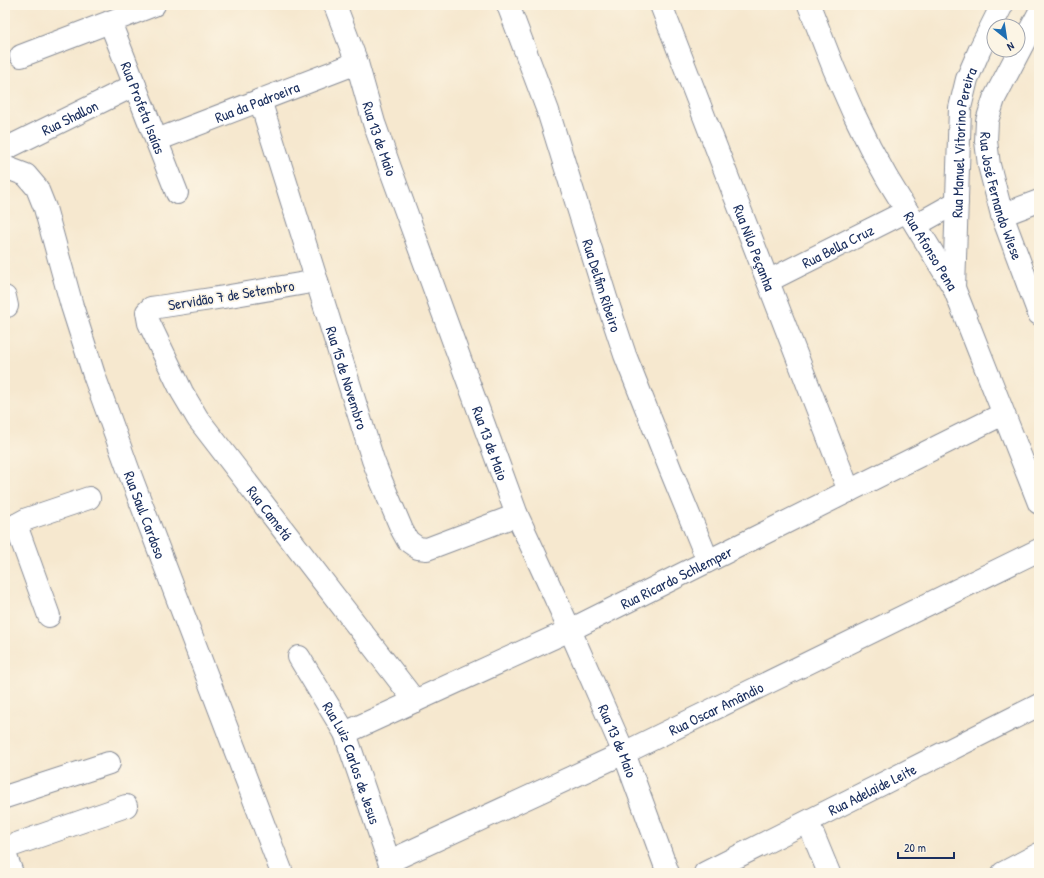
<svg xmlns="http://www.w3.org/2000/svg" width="1044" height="878" font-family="'Patrick Hand',sans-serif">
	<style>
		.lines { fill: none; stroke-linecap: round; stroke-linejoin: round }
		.minor-casing { stroke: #888c96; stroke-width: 24 }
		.minor { stroke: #fff; stroke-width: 22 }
		.labels { text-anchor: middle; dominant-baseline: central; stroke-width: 3.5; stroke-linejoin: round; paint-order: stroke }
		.street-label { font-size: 15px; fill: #1b2f5e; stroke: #fcf5e5 }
	</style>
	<rect width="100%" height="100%" fill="#fcf5e5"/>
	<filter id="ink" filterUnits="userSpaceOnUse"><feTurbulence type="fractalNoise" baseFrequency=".025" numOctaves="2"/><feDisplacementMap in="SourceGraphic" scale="8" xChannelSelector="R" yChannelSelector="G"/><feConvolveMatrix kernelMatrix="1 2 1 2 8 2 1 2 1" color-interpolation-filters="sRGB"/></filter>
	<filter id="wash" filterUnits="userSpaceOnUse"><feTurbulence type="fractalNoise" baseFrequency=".012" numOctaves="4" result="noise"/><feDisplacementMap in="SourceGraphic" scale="16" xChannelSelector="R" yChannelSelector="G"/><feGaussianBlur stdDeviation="0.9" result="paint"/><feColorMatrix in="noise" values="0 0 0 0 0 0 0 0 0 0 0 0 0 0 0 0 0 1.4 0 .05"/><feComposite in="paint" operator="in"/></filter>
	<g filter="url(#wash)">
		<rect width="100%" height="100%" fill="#f6e8cf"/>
	</g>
	<g filter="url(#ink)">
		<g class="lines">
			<defs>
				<g id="minor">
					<path id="s1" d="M335 5 357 63 374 123 390 168 517 515 570 630 624 753 668 873"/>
					<path id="s2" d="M508 5 548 111 606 298 625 355 671 471 708 561"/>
					<path id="s3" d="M661 5 849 491"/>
					<path id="s4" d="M809 5 834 69 853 112 870 147 887 178 954 288 1039 503"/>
					<path id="s5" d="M1039 13 994 99 987 121 986 141 989 165 1002 215 1039 314"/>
					<path id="s6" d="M110 22 177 193"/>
					<path d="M21 56 154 5"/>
					<path id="s7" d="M260 100 373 460 380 478 402 530 408 541 418 548 427 549 517 515"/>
					<path id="s8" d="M157 140 357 63"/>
					<path id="s9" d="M5 149 135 85"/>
					<path id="s10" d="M5 167 26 175 37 188 45 208 72 306 94 375 128 469 282 873"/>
					<path d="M1002 215 1039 201"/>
					<path d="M916 225 957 202"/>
					<path id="s11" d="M317 281 224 297 158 307 151 308 147 312 149 323 182 392 198 419 415 701"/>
					<path id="s12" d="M768 281 907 211"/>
					<path id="s13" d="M954 288 960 108 967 79 980 49 1002 5"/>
					<path d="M5 297 7 306"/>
					<path d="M16 525 49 616"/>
					<path d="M5 529 16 525 27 519 89 498"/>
					<path id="s14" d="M299 657 345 733 393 873"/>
					<path id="s15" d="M345 733 570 630 1003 414"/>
					<path d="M5 797 109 763"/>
					<path d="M808 822 829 873"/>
					<path d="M5 848 126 806"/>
					<path d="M5 854 12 873"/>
					<path id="s16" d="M390 861 624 753 1039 550"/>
					<path id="s17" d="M705 873 1039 705"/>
					<path d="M1003 873 1039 854"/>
				</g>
			</defs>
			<!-- minor casing -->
			<use href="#minor" class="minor-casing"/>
			<!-- minor -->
			<use href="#minor" class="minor"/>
		</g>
	</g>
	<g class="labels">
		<!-- street labels -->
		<g class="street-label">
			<text stroke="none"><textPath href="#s8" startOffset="107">Rua da Padroeira</textPath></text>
			<text stroke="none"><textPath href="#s6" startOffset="92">Rua Profeta Isaías</textPath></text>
			<text stroke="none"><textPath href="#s9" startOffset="72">Rua Shallon</textPath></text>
			<text stroke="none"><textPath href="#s1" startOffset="141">Rua 13 de Maio</textPath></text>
			<text stroke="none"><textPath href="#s13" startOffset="146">Rua Manuel Vitorino Pereira</textPath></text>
			<text stroke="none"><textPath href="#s5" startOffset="197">Rua José Fernando Wiese</textPath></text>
			<text stroke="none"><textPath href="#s12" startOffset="78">Rua Bella Cruz</textPath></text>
			<text stroke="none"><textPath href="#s3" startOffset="260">Rua Nilo Peçanha</textPath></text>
			<text stroke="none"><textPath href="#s4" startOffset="275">Rua Afonso Pena</textPath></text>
			<text stroke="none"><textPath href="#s2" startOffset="296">Rua Delfim Ribeiro</textPath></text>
			<text transform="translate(231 295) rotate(-9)">Servidão 7 de Setembro</text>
			<text stroke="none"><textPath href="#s7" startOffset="291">Rua 15 de Novembro</textPath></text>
			<text stroke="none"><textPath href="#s1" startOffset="465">Rua 13 de Maio</textPath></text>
			<text stroke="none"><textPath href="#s11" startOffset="411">Rua Cametá</textPath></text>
			<text stroke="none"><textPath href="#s10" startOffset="384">Rua Saul Cardoso</textPath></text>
			<text stroke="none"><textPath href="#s15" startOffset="366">Rua Ricardo Schlemper</textPath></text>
			<text stroke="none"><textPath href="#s16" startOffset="360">Rua Oscar Amândio</textPath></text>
			<text stroke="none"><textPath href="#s1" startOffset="789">Rua 13 de Maio</textPath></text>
			<text stroke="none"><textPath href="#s14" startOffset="119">Rua Luiz Carlos de Jesus</textPath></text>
			<text stroke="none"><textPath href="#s17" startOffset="187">Rua Adelaide Leite</textPath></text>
		</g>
	</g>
	<!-- margin -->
	<rect width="1044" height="878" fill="none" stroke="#fcf5e5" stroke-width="20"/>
	<!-- north arrow -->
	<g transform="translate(1006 38) rotate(150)"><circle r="19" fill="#fcf5e5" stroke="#a2a6af"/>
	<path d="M0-3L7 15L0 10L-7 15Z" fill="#1f6fb2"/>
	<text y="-6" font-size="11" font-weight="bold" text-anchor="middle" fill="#1b2f5e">N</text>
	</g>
	<!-- scale -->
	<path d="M898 852v6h56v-6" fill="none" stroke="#1b2f5e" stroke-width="2"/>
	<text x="904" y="852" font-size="12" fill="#1b2f5e" stroke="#fcf5e5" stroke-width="3" paint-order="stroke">20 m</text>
</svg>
